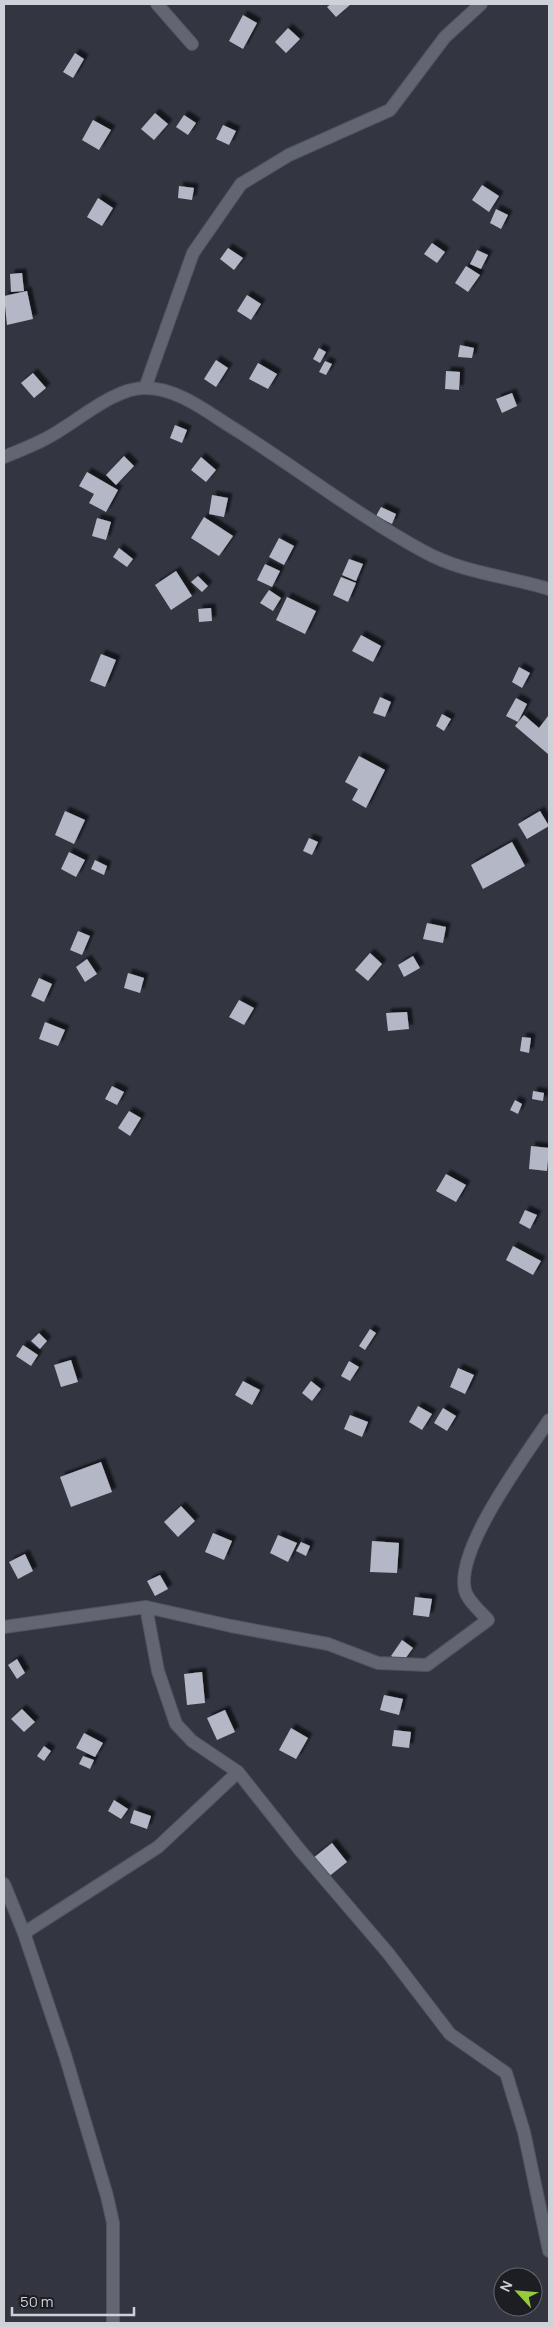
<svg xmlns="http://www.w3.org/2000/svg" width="553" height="2327" font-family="Manrope,sans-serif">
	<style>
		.building { fill: #b4b8c6; filter: url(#shadow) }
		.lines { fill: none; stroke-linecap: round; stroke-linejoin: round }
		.street-casing { stroke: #51545d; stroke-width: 14 }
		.street { stroke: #626572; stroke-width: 12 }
	</style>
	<defs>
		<filter id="shadow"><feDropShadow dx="4.5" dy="-4.5" stdDeviation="1" flood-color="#0009"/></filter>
	</defs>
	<rect width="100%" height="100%" fill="#333641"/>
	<!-- building -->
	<path class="building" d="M331 4H351L336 17 327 7Z
		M243 15 257 23 243 49 229 41Z
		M288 28 300 39 286 53 275 42Z
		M75 53 84 59 73 78 63 72Z
		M155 113 168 124 154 140 141 129Z
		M184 115 196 123 188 135 176 127Z
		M93 120 111 130 99 150 82 140Z
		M223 125 236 131 229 145 216 139Z
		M482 185 499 196 489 212 472 200Z
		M179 186 194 188 192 200 178 198Z
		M98 198 113 208 102 226 87 217Z
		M496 209 508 215 501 229 490 223Z
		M432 243 445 252 437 263 424 254Z
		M228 248 243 258 234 270 220 259Z
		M477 250 488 255 481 269 470 264Z
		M466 266 480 275 468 292 455 283Z
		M22 273 24 291 11 292 10 274Z
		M27 291 33 319 7 325 4 296Z
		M247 295 261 304 251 320 237 311Z
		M460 345 474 348 472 358 458 357Z
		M319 348 326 352 320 363 313 359Z
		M216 360 228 368 216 387 204 379Z
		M325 361 332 364 326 375 319 372Z
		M258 363 277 374 268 389 249 379Z
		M446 371 460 372 459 390 445 389Z
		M33 373 46 388 34 398 21 383Z
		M512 393 517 406 502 413 496 399Z
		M175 425 187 430 182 443 170 438Z
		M124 456 134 466 116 485 106 475Z
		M201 457 216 470 206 482 191 470Z
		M87 472 118 490 106 512 89 503 94 494 79 486Z
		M212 495 228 498 224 517 209 514Z
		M381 507 396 514 392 524 376 516Z
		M204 517 233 536 219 556 191 538Z
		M97 518 111 522 106 540 92 536Z
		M279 538 294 546 284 565 269 557Z
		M119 548 133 559 127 567 113 557Z
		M349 559 363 564 356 581 342 575Z
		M265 564 280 571 272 587 257 580Z
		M176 571 192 596 171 610 155 585Z
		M198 576 208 586 202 592 191 582Z
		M341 577 356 583 348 602 333 595Z
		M269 590 281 598 273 611 260 603Z
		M287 597 316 611 305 634 276 620Z
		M211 608 212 621 199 622 198 609Z
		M361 635 381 646 373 662 352 651Z
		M101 654 116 660 105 687 90 681Z
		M519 667 530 673 522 688 512 682Z
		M380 697 391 702 385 717 373 713Z
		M516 698 527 704 518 722 506 716Z
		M442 714 451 719 444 731 436 726Z
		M524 715 539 728 548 716 549 718 548 754 515 726Z
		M359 756 385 770 366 808 352 800 358 789 345 782Z
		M65 811 85 820 74 844 55 835Z
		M540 811 549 826 527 839 518 824Z
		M309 838 318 842 312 855 303 851Z
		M512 842 525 866 483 889 471 865Z
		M69 852 85 860 76 877 61 869Z
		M95 860 107 866 104 875 91 869Z
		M427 923 446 927 443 943 423 939Z
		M78 931 90 936 82 955 70 950Z
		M370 953 382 964 368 981 355 970Z
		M413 956 420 968 404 977 398 965Z
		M87 959 97 974 85 982 76 967Z
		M128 973 144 978 140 993 124 988Z
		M39 978 52 984 44 1002 31 996Z
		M239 1000 254 1008 244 1025 229 1017Z
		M407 1012 409 1029 388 1031 386 1013Z
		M45 1022 65 1030 58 1046 39 1039Z
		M522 1037 531 1038 529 1053 520 1051Z
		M112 1086 124 1092 117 1105 105 1099Z
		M533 1091 544 1093 543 1101 532 1099Z
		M515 1100 522 1104 518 1114 510 1110Z
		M129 1111 141 1118 130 1136 118 1128Z
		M531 1146 549 1148 547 1171 529 1169Z
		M446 1174 466 1185 456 1202 436 1191Z
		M525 1210 537 1215 530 1229 519 1223Z
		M513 1246 541 1261 533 1275 506 1260Z
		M370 1329 376 1333 365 1350 359 1346Z
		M39 1333 47 1341 40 1349 31 1341Z
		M23 1345 38 1355 31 1366 16 1356Z
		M71 1360 78 1382 61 1387 54 1365Z
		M349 1361 359 1367 350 1381 341 1376Z
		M458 1368 474 1375 465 1394 450 1387Z
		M243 1381 260 1390 252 1405 235 1395Z
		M311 1381 321 1389 312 1401 302 1393Z
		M418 1406 432 1414 422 1430 409 1422Z
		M443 1408 456 1416 447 1431 434 1423Z
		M350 1415 368 1422 362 1437 344 1429Z
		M101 1462 112 1492 71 1507 60 1477Z
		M181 1506 195 1521 178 1537 164 1522Z
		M213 1533 232 1541 224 1560 205 1552Z
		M278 1535 297 1543 288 1562 270 1553Z
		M372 1541 399 1543 397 1573 370 1572Z
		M301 1542 310 1546 306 1556 296 1551Z
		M25 1554 33 1571 18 1579 9 1562Z
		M160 1575 168 1589 155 1596 147 1581Z
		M415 1597 432 1599 429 1617 413 1615Z
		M402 1640 413 1648 402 1663 391 1656Z
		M17 1659 25 1673 17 1679 8 1665Z
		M202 1672 205 1703 187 1705 184 1674Z
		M384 1695 403 1699 399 1715 380 1710Z
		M22 1709 35 1722 24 1732 11 1719Z
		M225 1710 235 1732 217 1740 207 1718Z
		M291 1728 308 1738 296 1759 279 1750Z
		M394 1730 411 1732 409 1748 392 1746Z
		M84 1733 103 1743 95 1757 76 1748Z
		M44 1746 51 1751 44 1761 37 1756Z
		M83 1756 94 1760 90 1769 79 1764Z
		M114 1800 128 1809 121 1819 108 1811Z
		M134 1810 151 1816 147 1829 130 1823Z
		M332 1843 347 1862 327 1878 312 1859Z"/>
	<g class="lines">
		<defs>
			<path id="street" d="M157 4 192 44
				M145 388 193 253 241 184 289 155 390 110 445 37 481 4
				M4 457C18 451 32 446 45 439 75 424 112 388 145 388 178 388 207 412 233 428 297 468 357 515 423 551 462 573 507 576 549 589
				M146 1607 158 1671 176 1724 192 1741 238 1772 299 1849 388 1953 450 2034 506 2073 524 2132 549 2251
				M4 1627 146 1607 231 1626 328 1644 378 1663 427 1665 488 1620C481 1612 467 1600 465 1590 455 1549 526 1455 549 1420
				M4 1884 24 1933 65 2055 107 2196 113 2223V2323
				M24 1933 158 1847 238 1772"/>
		</defs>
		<!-- street casing -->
		<use href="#street" class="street-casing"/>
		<!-- street -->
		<use href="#street" class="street"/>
	</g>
	<!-- border -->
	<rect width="553" height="2327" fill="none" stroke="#cfd1d8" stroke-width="10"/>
	<!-- north arrow -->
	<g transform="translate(518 2292) rotate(296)"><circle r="24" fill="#1d1e23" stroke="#64666b"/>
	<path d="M0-4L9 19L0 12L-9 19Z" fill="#94cc3c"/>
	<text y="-8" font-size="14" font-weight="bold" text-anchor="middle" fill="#cfd1d8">N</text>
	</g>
	<!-- scale -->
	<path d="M12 2307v8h122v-8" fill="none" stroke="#cfd1d8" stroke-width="2.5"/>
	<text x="20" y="2307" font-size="15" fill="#cfd1d8" stroke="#1d1e23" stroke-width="4" paint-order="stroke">50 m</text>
</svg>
